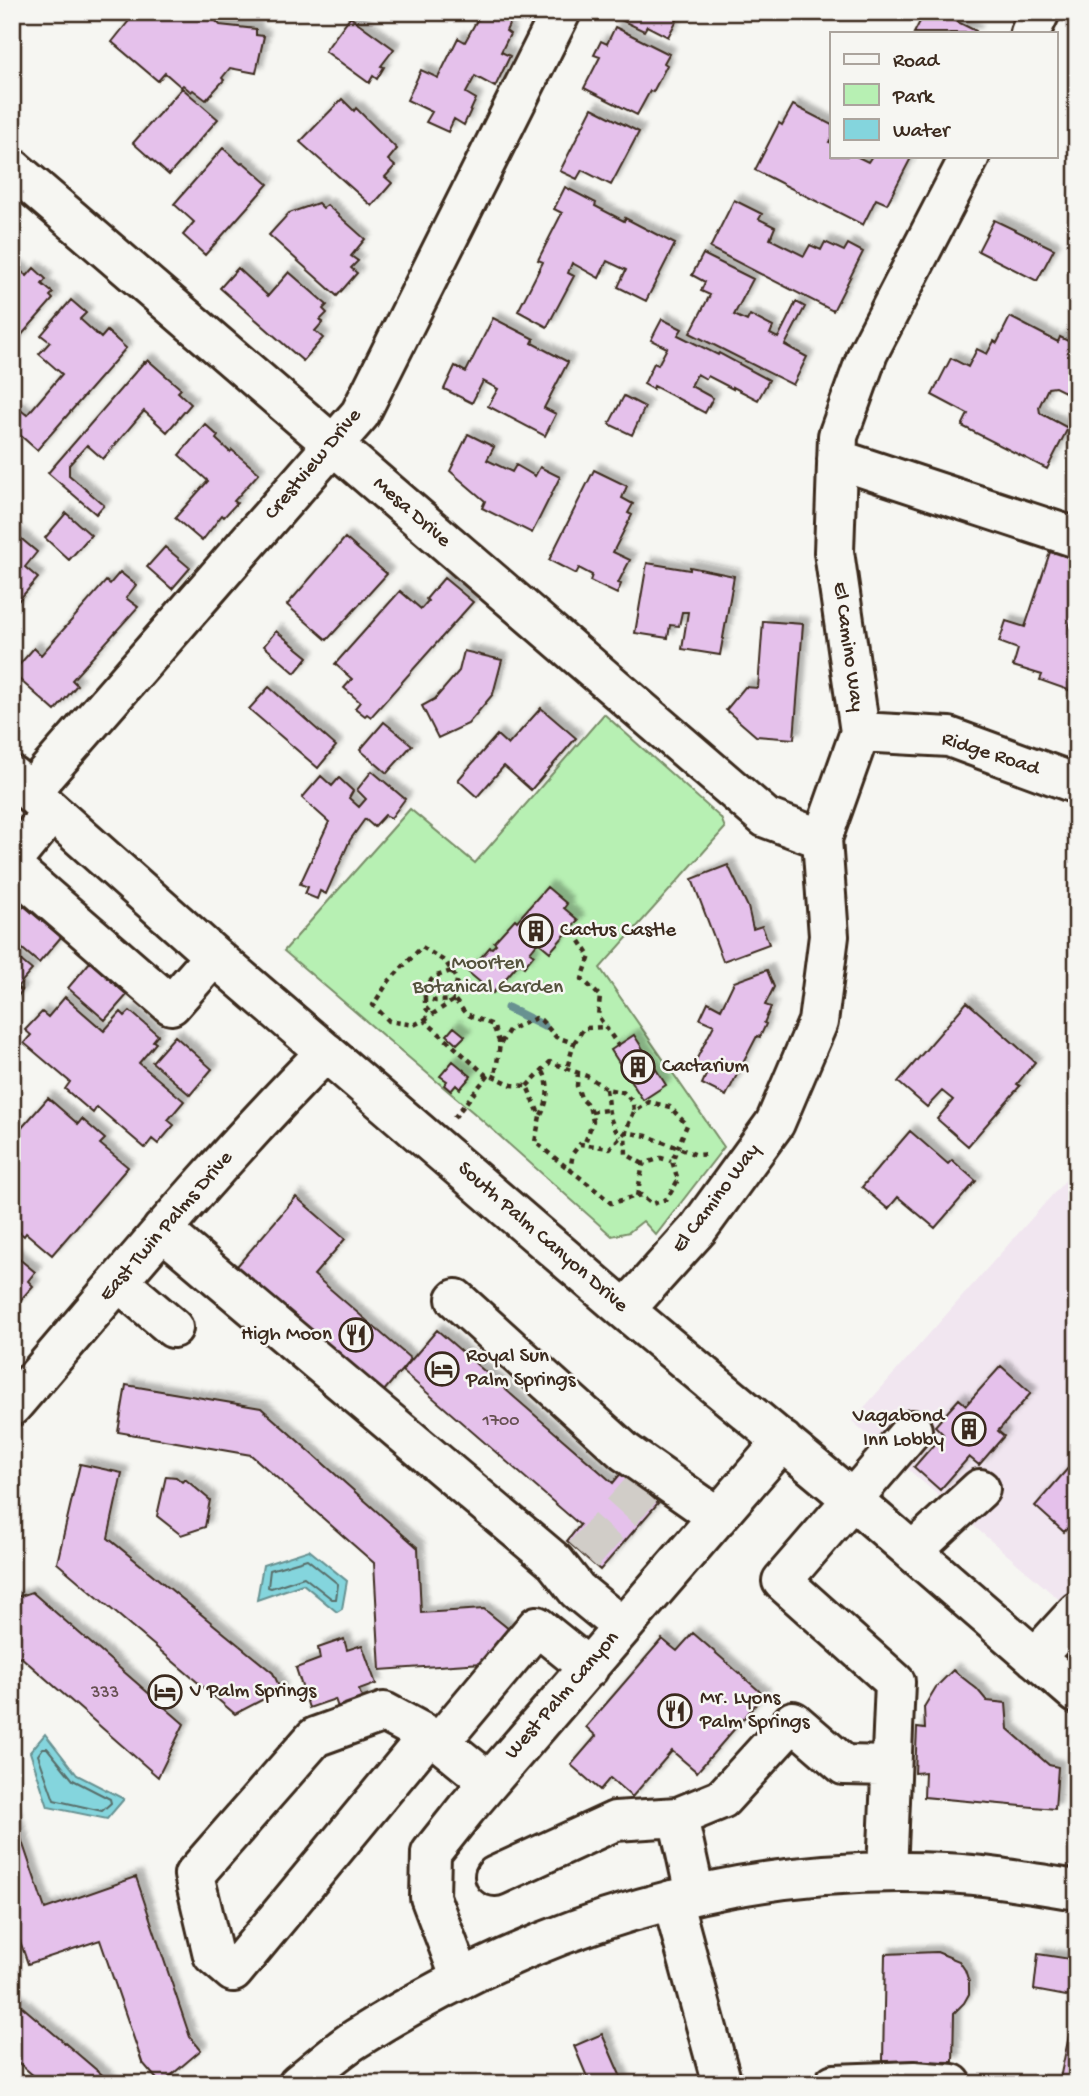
<svg xmlns="http://www.w3.org/2000/svg" width="1089" height="2096" font-family="'Gochi Hand',sans-serif">
	<style>
		.built { fill: #f1e6f0 }
		.green { fill: #b7f0b3; stroke: #798d68; stroke-width: 2 }
		.water { fill: #84d5dd; stroke: #679191; stroke-width: 2 }
		.lines { fill: none; stroke-linecap: round; stroke-linejoin: round }
		.shore { stroke: #586e6a; stroke-width: 2 }
		.stream { stroke: #679191; stroke-width: 9 }
		.building { fill: #e5c1eb; stroke: #3b2a1e; stroke-width: 2; filter: url(#shadow) }
		.minor-tunnel { stroke: #d1cdc8; stroke-width: 38; stroke-dasharray: 38 19; stroke-linecap: butt }
		.minor-casing { stroke: #3b2a1e; stroke-width: 44 }
		.major-casing { stroke: #3b2a1e; stroke-width: 44 }
		.path { stroke: #3b2a1e; stroke-width: 4.5; stroke-dasharray: 5 5; stroke-linecap: butt }
		.minor { stroke: #f6f6f2; stroke-width: 38 }
		.major { stroke: #f6f6f2; stroke-width: 38 }
		.labels { text-anchor: middle; dominant-baseline: central; stroke-width: 5; stroke-linejoin: round; paint-order: stroke }
		.number-label { font-size: 18px; fill: #665051 }
		.street-label { font-size: 21px; fill: #3b2a1e; stroke: #f6f6f2 }
		.poi-label { font-size: 21px; fill: #3b2a1e; stroke: #f6f6f2; text-anchor: start }
		.park-label { font-size: 21px; fill: #54523c; stroke: #f6f6f2 }
	</style>
	<defs>
		<filter id="shadow"><feDropShadow dx="6" dy="-6" stdDeviation="2" flood-color="#0004"/></filter>
	</defs>
	<rect width="100%" height="100%" fill="#f6f6f2"/>
	<filter id="ink" filterUnits="userSpaceOnUse"><feTurbulence type="fractalNoise" baseFrequency=".0143" numOctaves="2"/><feDisplacementMap in="SourceGraphic" scale="14" xChannelSelector="R" yChannelSelector="G"/><feConvolveMatrix kernelMatrix="1 2 1 2 8 2 1 2 1" color-interpolation-filters="sRGB"/></filter>
	<g filter="url(#ink)">
		<!-- built -->
		<path class="built" d="M1077 1167V1615L852 1421Z"/>
		<!-- green -->
		<path class="green" d="M604 714 721 818 725 828 600 968 724 1147 656 1235 643 1221 629 1232 612 1236 475 1114 284 951 410 809 475 863Z"/>
		<!-- water -->
		<path class="water" d="M309 1550 347 1581 342 1609 337 1612 303 1584 257 1600 263 1565Z
			M45 1734 77 1775 124 1799 107 1819 48 1807 30 1752Z"/>
		<g class="lines">
			<!-- shore -->
			<path class="shore" d="M307 1559 338 1584 336 1599H332L304 1577 271 1588 268 1587 270 1570Z
				M43 1748H47L73 1780 110 1799 111 1803 102 1811 54 1800 38 1755Z"/>
			<!-- stream -->
			<path class="stream" d="M508 1008 544 1026"/>
		</g>
		<!-- building -->
		<path class="building" d="M136 12H212L210 15 220 25 256 29V35L264 36 256 73 230 68 222 78 224 80 206 100 193 90 191 92 183 85 181 87 165 73 158 81 112 42Z
			M487 12H515L506 31 510 34 501 52 510 56 495 87 475 76 466 93 476 99 464 125 454 119 448 132 426 122 432 112 407 100 421 70 438 78 458 38 465 42 477 20 485 17Z
			M622 12H681L668 37 647 26 644 31 619 19Z
			M925 12H938L976 31 975 33H914Z
			M350 17 394 49 381 66 384 67 377 79 373 76 369 83 325 51Z
			M615 27 669 54 664 63 667 65 653 92 650 91 637 115 584 88 600 57 594 55 601 41 607 44Z
			M182 88 218 119 169 175 133 143Z
			M342 99 354 111 356 108 397 149 388 160 395 166 385 177 392 183 372 206 300 142Z
			M793 105 832 125V137L829 142 832 143V156H856L868 162 872 156H912L887 204 876 199 863 225 755 170 779 123 782 125Z
			M592 108 639 132 611 185 582 170 577 179 560 171Z
			M223 148 241 164 243 162 268 184 205 255 183 235 194 222 174 204Z
			M565 187 596 203 595 206 624 221 625 218 675 244 646 301 618 287 626 270 607 261 599 278 572 263 568 273 574 276 547 327 518 311 543 262 538 260 562 213 554 209Z
			M734 200 762 214 759 219 775 227 770 239 804 256 810 245 821 250 825 242 844 251 848 244 863 252 833 311 710 248Z
			M318 203 323 208 327 205 365 239 351 256 358 261 351 268 357 273 337 296 269 235 289 213Z
			M994 220 1054 249 1037 281 978 251Z
			M703 254 753 279 734 315 747 321 750 315 773 327 770 334 778 338 796 302 805 307 785 345 807 357 793 385 690 333 710 295 701 291 705 282 692 275Z
			M12 264 27 276 34 268 46 279 42 284 53 293 50 296 53 299 12 346Z
			M238 268 268 296 289 272 327 305 323 309 327 313 320 320 323 322 315 331 323 338 303 361 220 288Z
			M71 300 86 313 80 319 101 338 107 331 126 348 37 450 12 428V415L18 408 27 415 62 374 39 354 50 342 41 335Z
			M1010 317 1058 342 1060 337 1072 343 1077 337V398L1055 387 1048 388 1039 407 1040 413 1068 428 1047 469 962 426 968 414 932 395 951 358 968 367 977 349 987 354 994 341 997 343Z
			M493 318 534 339 532 343 568 362 544 408 556 414 545 436 488 406 498 389 483 381 472 403 444 389 455 366 466 372Z
			M662 319 682 329 678 335 718 355 719 353 769 380 758 400 733 387V389L708 376 706 379 697 374 691 386 713 398 705 413 654 386 653 389 644 384 654 363 658 365 667 348 651 340Z
			M148 360 181 389 178 392 191 404 167 432 144 411 103 459 87 445 69 465V475L104 505 96 514 48 473 144 362 145 363Z
			M624 396 645 407 632 435 609 424Z
			M205 424 218 436 216 439 230 452 232 450 259 473 234 501 237 503 224 517 222 515 202 541 175 518 208 481 179 455Z
			M468 434 494 447 487 460 512 472 516 465 535 476 540 467 560 477 532 533 482 508 485 501 450 471Z
			M594 470 627 486 622 498 633 504 628 513 632 515 613 552 630 560 618 583 621 584 617 594 590 581 592 575 579 568 576 574 549 560Z
			M66 513 91 535 69 560 45 538Z
			M12 531 37 552 25 567 38 578 12 608Z
			M345 538 387 574 327 640 287 605Z
			M1056 545 1077 552V604L1069 627 1077 642V693L1040 680 1042 675 1013 666 1018 649 999 642 1006 621 1025 627 1050 552 1053 553Z
			M165 547 190 568 172 589 147 567Z
			M647 563 690 570V567L734 576 720 655 682 649 688 612H682L679 626 670 625 668 638 635 633Z
			M120 572 136 585 126 598 138 607 72 680 77 685 55 711 12 673 34 648 41 655 106 581 110 584Z
			M444 578 473 602 371 717 367 714 365 716 355 708 360 702 344 688 352 679 335 664 400 591 421 609 428 601 426 599Z
			M763 621 803 624 794 739 756 736 726 710 745 687 758 688Z
			M276 631 308 657 295 673 264 646Z
			M464 651 502 660 493 694 468 724 438 738 422 706 435 699 459 671Z
			M269 687 336 746 318 768 249 709Z
			M541 708 576 738 531 790 504 766 477 797 458 780 497 735 508 745Z
			M384 722 412 745 387 773 360 750Z
			M372 771 405 799 391 818 385 815 374 827 365 819 350 840 326 894 320 891 317 899 305 894 308 887 300 884 329 822 302 798 321 776 332 786 339 778 353 791 349 798 359 807 366 799 357 790Z
			M728 865 748 907 753 929 762 926 769 944 723 961 692 879Z
			M547 887 567 904 564 908 578 920 550 952 538 942 530 952 534 955 524 967 519 963 493 993 468 972 490 947 492 948 496 944 494 942 515 919 517 921Z
			M24 906 61 937 39 963 12 940V919Z
			M12 953 32 970 17 987 22 991 12 1003Z
			M90 962 127 995 105 1020 68 988Z
			M767 970 774 987 765 1005 771 1007 764 1023 766 1024 760 1037 757 1036 726 1096 702 1084 707 1073 693 1066 714 1025 700 1019 708 1002 721 1009 734 982Z
			M65 997 104 1031 121 1012 125 1016 130 1011 158 1035 153 1041 156 1043 139 1063 184 1101 168 1120 174 1125 158 1144 152 1139 145 1148 97 1107 93 1113 65 1089 70 1082 24 1043 31 1035 25 1030 42 1012 48 1017Z
			M967 1002 1035 1062 1017 1084 1020 1086 968 1146 937 1119 953 1100 942 1091 927 1107 898 1082Z
			M454 1027 465 1036 457 1044 447 1035Z
			M634 1035 666 1085 643 1100 611 1050Z
			M175 1036 212 1069 190 1095 152 1062Z
			M453 1061 471 1076 460 1089 456 1085 451 1091 444 1085 447 1081 440 1076Z
			M48 1098 78 1124 82 1119 105 1139 100 1144 128 1167 52 1255 26 1233 24 1236 12 1226V1139Z
			M910 1131 948 1164 952 1160 976 1181 935 1228 898 1197 888 1209 862 1187Z
			M296 1197 345 1239 314 1275 411 1359 378 1398 232 1272Z
			M12 1253 35 1272 28 1281 33 1286 16 1305 12 1301Z
			M437 1330 613 1483 622 1472 658 1503 600 1570 567 1541 580 1525 402 1371Z
			M1001 1366 1031 1393 998 1431 1004 1436 979 1465 969 1457 940 1490 914 1467 943 1434 935 1426 959 1399 966 1405Z
			M126 1385 261 1408 418 1548 421 1613 484 1609 510 1630 482 1663 380 1670 374 1563 251 1455 118 1432Z
			M1077 1458V1518L1064 1532 1035 1506Z
			M80 1464 122 1473 108 1538 273 1673 281 1690 235 1714 57 1563Z
			M166 1476 176 1477 182 1482 185 1479 210 1500 205 1527 181 1535 157 1516Z
			M32 1592 184 1724 158 1777 21 1657 12 1661V1599Z
			M693 1633 764 1695 697 1772 672 1751 632 1797 610 1778 600 1790 571 1765 596 1736 586 1727 662 1639 677 1651Z
			M344 1639 347 1650 362 1645 376 1684 359 1690 373 1726 348 1736 335 1699 309 1708 296 1668 320 1659 318 1648Z
			M953 1670 977 1689 987 1701 1006 1703 1008 1729 1049 1765 1058 1767 1055 1809 924 1797 925 1772 915 1773 917 1728 925 1729 924 1707 936 1687Z
			M12 1812 45 1909 136 1877 190 2037 201 2050 161 2084 142 2062 100 1940 28 1964 20 1941 12 1944Z
			M937 1952 959 1961 965 1970 969 1982V1994L964 2003 954 2013 953 2062 883 2061 885 1954Z
			M1038 1954 1077 1960V2084L1059 2083 1077 1998 1034 1990Z
			M12 1998 113 2084H43L12 2057Z
			M602 2034 624 2084H590L574 2046Z"/>
		<g class="lines">
			<!-- minor-tunnel -->
			<path class="minor-tunnel" d="M583 1555 642 1489"/>
			<defs>
				<path id="minor" d="M1030 33 1040 12
					M12 168 766 818 822 839
					M837 459 1077 538
					M860 732 949 737 1077 784
					M12 776 214 956 625 1310 853 1500 1077 1694
					M30 792 360 414 561 12
					M12 861 52 812
					M12 867 171 1005 214 956
					M162 1230 555 1562 577 1590 622 1627
					M119 1282 173 1328
					M456 1299 625 1452 718 1517
					M625 1310 698 1229 775 1123 818 1022 829 936 822 839 860 732 834 552 838 436 868 353 970 156
					M12 1406C115 1286 215 1164 326 1052
					M913 1551 980 1489
					M1035 1658 1077 1612
					M427 1737 233 1972 213 1955 194 1875 315 1737 384 1712 440 1742 489 1782
					M440 1742 537 1626 589 1668
					M678 1817 695 1894
					M887 1872 895 1682 782 1581 912 1430
					M495 1876 615 1821 678 1817 722 1799 793 1721 844 1765 891 1766
					M672 1900 722 2084
					M461 1979 430 1897 431 1853 466 1809 783 1441
					M834 2084 914 2081 952 2084"/>
				<path id="major" d="M298 2084C317 2069 336 2051 357 2038 537 1924 731 1863 945 1873 989 1875 1033 1883 1077 1890"/>
			</defs>
			<!-- minor casing -->
			<use href="#minor" class="minor-casing"/>
			<!-- major casing -->
			<use href="#major" class="major-casing"/>
			<!-- path -->
			<path class="path" d="M580 941 590 956 582 979 600 996 598 1016 618 1045
				M451 971 434 977 424 988 425 998 436 1001 454 1000
				M425 998V1007L432 1015
				M424 1020 454 1000
				M501 1043 509 1030 536 1018 541 1020 556 1037 574 1043 567 1068
				M574 1043 584 1028 604 1027
				M578 1072 577 1086 581 1098 589 1106 593 1121 584 1145
				M487 1076 424 1020 414 1025 389 1021 373 1005 389 981 422 947 446 962 457 980 454 999 466 1014 493 1025 500 1044 495 1076
				M527 1086 550 1062 589 1077 606 1089 623 1092 633 1102 634 1112
				M606 1089C609 1111 607 1117 620 1137
				M591 1112 607 1110
				M541 1115C548 1102 551 1083 542 1070
				M454 1118 489 1074 512 1085 527 1086 540 1116 535 1142 565 1166C581 1178 596 1190 611 1203L641 1195 652 1204 667 1199 678 1180 672 1161 687 1125 670 1107 649 1102 634 1112 625 1132 610 1148 580 1144 573 1153 570 1170
				M643 1164 626 1154 625 1132 647 1136 697 1155 709 1154
				M637 1196 643 1164 661 1158 671 1161"/>
			<!-- minor -->
			<use href="#minor" class="minor"/>
			<!-- major -->
			<use href="#major" class="major"/>
		</g>
	</g>
	<!-- icons -->
	<defs>
		<symbol id="building-ring" viewBox="-11 -11 22 22"><circle r="9.5" fill="#f6f6f2" stroke="#3b2a1e" stroke-width="1.5"/><path d="M-4-6H4V6H1V3H-1V6H-4ZM-2.5-4.3h1.7v1.8h-1.7ZM.8-4.3h1.7v1.8H.8ZM-2.5-1h1.7V.8h-1.7ZM.8-1h1.7V.8H.8Z" fill="#3b2a1e"/></symbol>
		<symbol id="restaurant-ring" viewBox="-11 -11 22 22"><circle r="9.5" fill="#f6f6f2" stroke="#3b2a1e" stroke-width="1.5"/><path d="M-5-6h1v4h1v-4h1v4h1v-4h1v5L-1.5 .5V6h-2V.5L-5-1ZM5-6V6H3V1.5H1.5Q1.5-4 5-6Z" fill="#3b2a1e"/></symbol>
		<symbol id="hotel-ring" viewBox="-11 -11 22 22"><circle r="9.5" fill="#f6f6f2" stroke="#3b2a1e" stroke-width="1.5"/><path d="M-6-4.5h1.5V1H6V5H4.5V3h-9V5H-6ZM-4 0a1.8 1.8 0 1 1 3.6 0ZM.5 0V-2.5h3Q6-2.5 6 0Z" fill="#3b2a1e"/></symbol>
	</defs>
	<g fill-rule="evenodd">
		<use href="#building-ring" x="517" y="912" width="38" height="38"/>
		<use href="#building-ring" x="619" y="1048" width="38" height="38"/>
		<use href="#restaurant-ring" x="337" y="1316" width="38" height="38"/>
		<use href="#hotel-ring" x="423" y="1350" width="38" height="38"/>
		<use href="#building-ring" x="950" y="1410" width="38" height="38"/>
		<use href="#hotel-ring" x="146" y="1673" width="38" height="38"/>
		<use href="#restaurant-ring" x="656" y="1692" width="38" height="38"/>
	</g>
	<g class="labels">
		<!-- number labels -->
		<g class="number-label">
			<text x="501" y="1421">1700</text>
			<text x="105" y="1693">333</text>
		</g>
		<!-- street labels -->
		<g class="street-label">
			<text transform="translate(314 465) rotate(-50)">Crestview Drive</text>
			<text transform="translate(411 513) rotate(41)">Mesa Drive</text>
			<text transform="translate(847 647) rotate(82)">El Camino Way</text>
			<text transform="translate(990 755) rotate(18)">Ridge Road</text>
			<text transform="translate(717 1199) rotate(-53)">El Camino Way</text>
			<text transform="translate(167 1227) rotate(-49)">East Twin Palms Drive</text>
			<text transform="translate(542 1238) rotate(41)">South Palm Canyon Drive</text>
			<text transform="translate(563 1696) rotate(-49)">West Palm Canyon</text>
		</g>
		<!-- poi labels -->
		<g class="poi-label">
			<text x="560" y="931">Cactus Castle</text>
			<text x="662" y="1067">Cactarium</text>
			<text x="332" y="1335" text-anchor="end">High Moon</text>
			<text x="466" y="1357">Royal Sun<tspan x="466" dy="24">Palm Springs</tspan></text>
			<text x="944" y="1417" text-anchor="end">Vagabond<tspan x="944" dy="24">Inn Lobby</tspan></text>
			<text x="190" y="1692">V Palm Springs</text>
			<text x="700" y="1699">Mr. Lyons<tspan x="700" dy="24">Palm Springs</tspan></text>
		</g>
		<!-- park labels -->
		<g class="park-label">
			<text x="488" y="964">Moorten<tspan x="488" dy="24">Botanical Garden</tspan></text>
		</g>
	</g>
	<!-- margin -->
	<rect width="1089" height="2096" fill="none" stroke="#f6f6f2" stroke-width="42"/>
	<rect x="21" y="21" width="1047" height="2054" fill="none" stroke="#3b2a1e" stroke-width="2.5" filter="url(#ink)"/>
	<!-- legend -->
	<rect x="830" y="32" width="228" height="126" fill="#f6f6f2" stroke="#aba49d" stroke-width="2"/>
	<rect x="844" y="54" width="35" height="10" fill="#f6f6f2" stroke="#aba49d" stroke-width="2"/>
	<text x="893" y="66" font-size="21" fill="#3b2a1e">Road</text>
	<rect x="844" y="84" width="35" height="21" fill="#b7f0b3" stroke="#aba49d" stroke-width="2"/>
	<text x="893" y="102" font-size="21" fill="#3b2a1e">Park</text>
	<rect x="844" y="119" width="35" height="21" fill="#84d5dd" stroke="#aba49d" stroke-width="2"/>
	<text x="893" y="136" font-size="21" fill="#3b2a1e">Water</text>
</svg>
